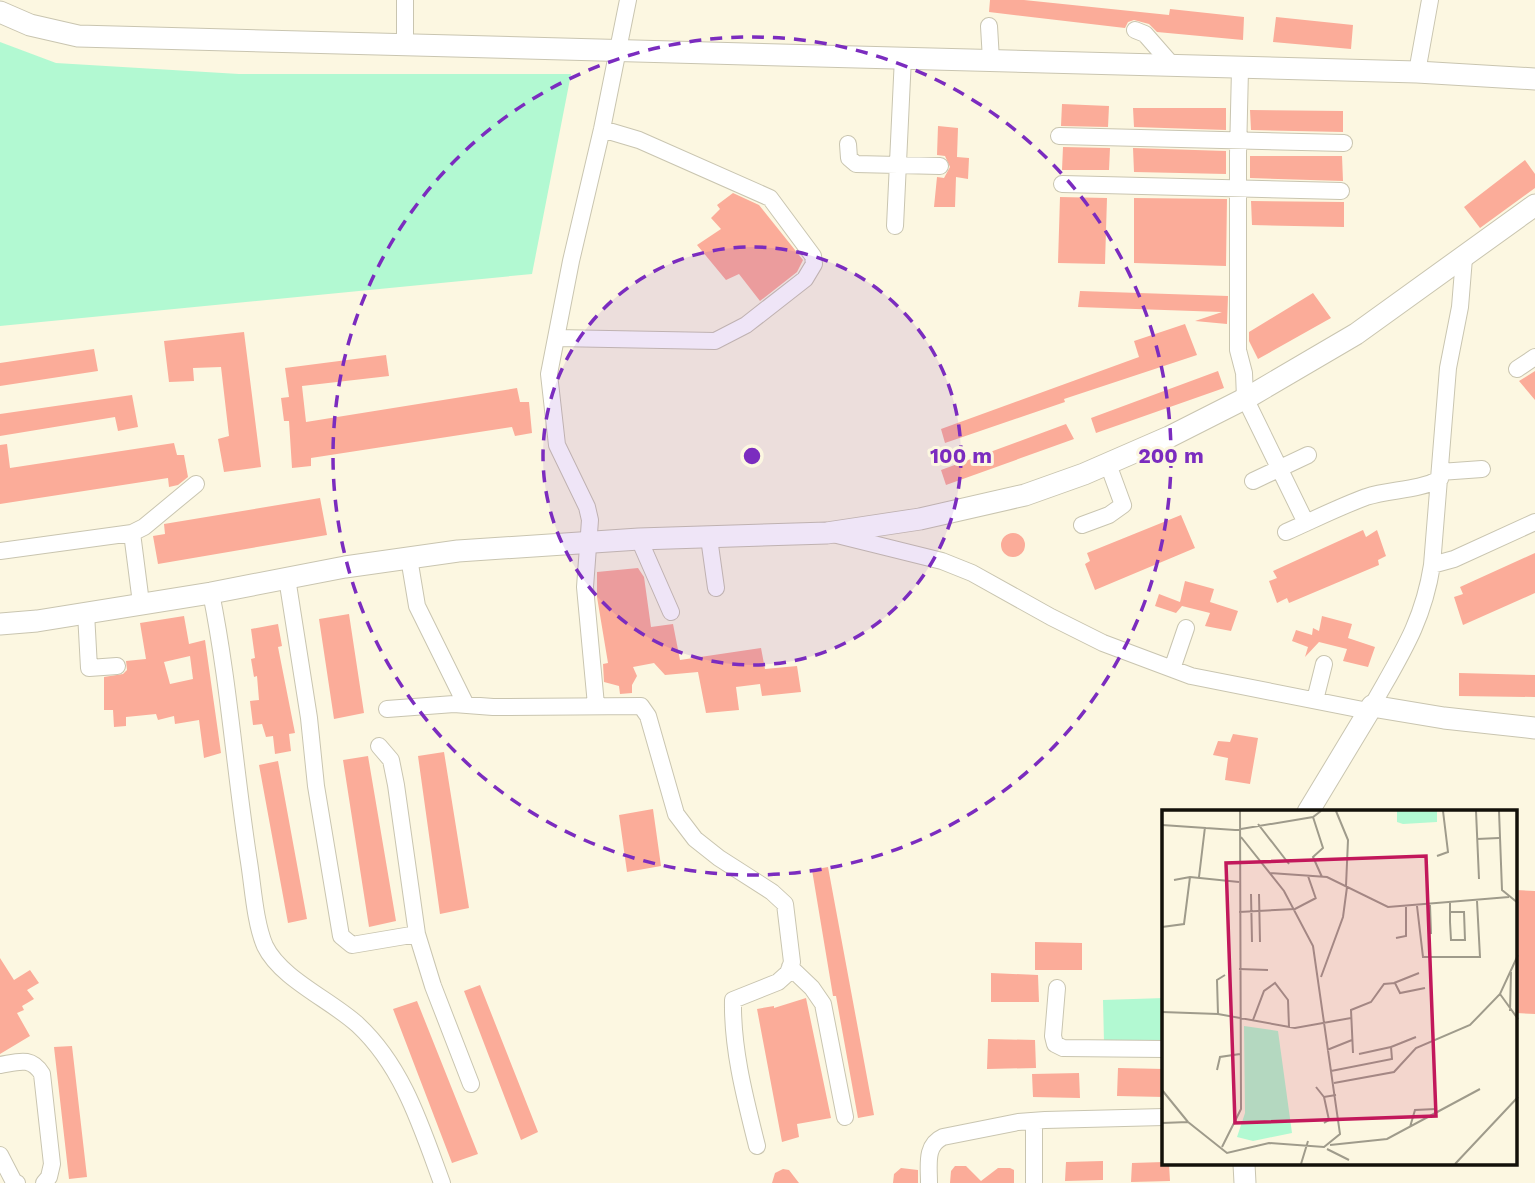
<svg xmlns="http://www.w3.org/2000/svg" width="1535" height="1183" font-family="'Work Sans',sans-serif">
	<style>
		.green { fill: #b2f9d2 }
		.building { fill: #fbac99; fill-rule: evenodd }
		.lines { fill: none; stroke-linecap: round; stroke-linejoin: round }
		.minor-casing { stroke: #c9c5b0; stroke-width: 18 }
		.tertiary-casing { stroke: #c9c5b0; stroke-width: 23 }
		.minor { stroke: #fff; stroke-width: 16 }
		.tertiary { stroke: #fff; stroke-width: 21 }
		.ring { fill: none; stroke: #7b2cbf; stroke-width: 3.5; stroke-dasharray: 12 9 }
		.inset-road { fill: none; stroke: #9f9b8b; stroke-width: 2 }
		.view { fill: #c2185b; fill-opacity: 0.15; stroke: #c2185b; stroke-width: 3.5 }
		.inset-edge { fill: none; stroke: #13110a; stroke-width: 3.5 }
		.centre { fill: #7b2cbf; stroke: #fcf7e1; stroke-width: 3.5 }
		.ring-label { font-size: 21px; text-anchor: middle; font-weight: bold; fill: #7b2cbf; stroke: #fcf7e1; stroke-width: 6; stroke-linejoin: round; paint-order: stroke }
	</style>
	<rect width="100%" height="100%" fill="#fcf7e1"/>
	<!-- green -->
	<path class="green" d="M0 42 56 63 239 74H571L532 274 0 326Z
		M1164 998V1043L1104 1042 1103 1000Z"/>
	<!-- building -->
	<path class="building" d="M990 0H1024L1169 15 1170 9 1244 17 1243 40 1157 32 1149 24 1134 20 1128 22 1125 28 989 12Z
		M1276 17 1353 25 1351 49 1273 42Z
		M1062 104 1109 106 1108 127 1061 126Z
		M1133 108H1226V130L1134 127Z
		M1250 110 1343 111V132L1251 130Z
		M938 126 958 128 957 157 969 158 968 179 956 177 955 207H934L937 177 944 178 950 167 945 156 937 155Z
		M1063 147 1110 148 1109 170H1062Z
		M1133 148 1226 151V174L1134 172Z
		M1250 156H1342L1343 181 1250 178Z
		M1525 160 1535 174V188L1480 228 1464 207Z
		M733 193 759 205 803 260 797 272 760 301 739 274 726 280 697 245 721 229 711 218 720 209 717 205Z
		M1060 197 1107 198 1105 264 1058 263Z
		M1134 198 1227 199 1226 266 1134 263Z
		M1251 201 1344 202V227L1252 225Z
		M1080 291 1228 296 1227 324 1195 321 1222 312 1078 307Z
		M1313 293 1331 318 1258 359 1249 341V332Z
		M1185 324 1197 355 1064 399 1065 402 945 443 941 429 1139 357 1134 341Z
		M244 332 261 467 224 472 218 439 229 436 221 367 193 368 194 381 169 382 164 341Z
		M94 349 98 371 0 386V363Z
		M386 355 389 376 302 386 306 422 517 388 520 402H529L532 433 515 436 512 427 311 458V466L292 468 289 421H284L281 398 289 397 285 368Z
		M1218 371 1224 388 1096 433 1091 418Z
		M1535 371V400L1519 381Z
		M132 395 138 427 118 431 115 417 0 436V414Z
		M1066 424 1074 439 946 485 941 470Z
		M174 443 177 455H184L188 477 178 485 169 487 168 478 0 504V445L7 444 10 468Z
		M320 498 327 535 158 564 153 536 165 534 164 524Z
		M1181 515 1195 548 1095 590 1085 564 1090 561 1087 553Z
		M1363 530 1366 537 1377 530 1386 556 1378 560 1379 565 1289 603 1287 598 1277 603 1269 581 1277 578 1273 571Z
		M1001 545a12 12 0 1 1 24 0a12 12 0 1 1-24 0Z
		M1535 553V593L1463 625 1454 597 1463 594 1460 587Z
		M638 568 644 577 651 627 673 624 680 660 761 648 765 669 797 666 801 692 762 696 760 684 736 687 739 710 706 713 698 672 665 675 654 663 633 667 637 676 632 685V693L620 694 619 686 604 682 603 664 608 663 597 597V572Z
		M1185 581 1214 589 1210 602 1238 611 1231 631 1205 626 1210 613 1182 606 1176 613 1155 606 1159 594 1180 602Z
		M349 614 364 713 334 719 319 619Z
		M184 616 189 644 205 640 221 753 204 758 199 720 175 724 174 716 158 720 156 714 126 717V726L114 727 113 710H104V677L123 674 127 670 126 661 146 659 140 623ZM190 656 193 679 170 684 164 662Z
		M1322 616 1352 624 1348 638 1375 647 1368 667 1343 661 1347 649 1319 642 1305 657 1308 647 1292 641 1296 630 1312 635 1313 628 1319 631Z
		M278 624 282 646 278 647 295 733 289 734 291 751 275 754 273 736 266 737 262 724 253 725 250 701 259 700 257 676 254 677 251 659 255 658 251 629Z
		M1459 673 1535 675V697L1459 696Z
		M1233 734 1258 738 1250 784 1225 780 1228 758 1213 755 1218 741 1230 742Z
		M444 752 469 908 440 914 418 756Z
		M368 756 396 921 369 927 343 760Z
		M278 761 307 919 288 923 259 765Z
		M653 809 661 866 627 872 619 815Z
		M828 867 874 1115 858 1118 836 996H833L812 870Z
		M1516 890 1535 891V1014L1516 1013Z
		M1035 942 1082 943V970H1035Z
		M0 958 14 980 30 970 39 983 27 990 34 999 22 1006 24 1010 17 1013 30 1036 0 1054Z
		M991 973 1038 975 1039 1002H991Z
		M480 985 538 1132 521 1140 464 991Z
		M806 998 831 1118 797 1124 799 1137 782 1142 757 1009 774 1006V1008Z
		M417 1001 478 1154 452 1163 393 1009Z
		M988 1039 1035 1040 1036 1068 987 1069Z
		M72 1046 87 1177 69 1179 54 1047Z
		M1118 1068 1164 1069V1097L1117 1096Z
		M1079 1073 1080 1098 1033 1097 1032 1074Z
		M1103 1161V1180L1065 1181 1066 1162Z
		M1164 1162 1169 1164 1170 1181 1131 1182 1132 1163Z
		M955 1166H966L981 1181 998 1168H1010L1014 1170V1183H950L951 1171Z
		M901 1168 918 1170V1183H893L894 1174Z
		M783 1169 789 1170 799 1183H772L775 1173Z"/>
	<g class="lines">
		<defs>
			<path id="minor" d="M405 0V44
				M989 26 991 60
				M1135 30 1145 34 1173 66
				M1240 69 1238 154V350L1244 373 1245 398 1306 523
				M1417 72 1430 0
				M1059 136 1344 143
				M848 144 849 158 856 164 940 166
				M1062 184 1341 191
				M895 226 903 57
				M556 338 715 341 746 325 805 279 814 264 813 256 770 198 639 140 602 129
				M1517 369 1535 357
				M1440 472 1482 469
				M1253 481 1308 455
				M1082 525 1109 515 1123 505 1108 464
				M1286 532C1313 520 1339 507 1366 497 1391 489 1417 491 1440 479
				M833 534 942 561 972 573 1051 617 1103 643 1191 676 1368 711
				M709 538 716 588
				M639 539 671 612
				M0 551 132 533
				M409 558 417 606 466 705
				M1432 565 1454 559 1535 522
				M287 578 309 718 316 786 341 936 352 945 417 934 433 986 471 1084
				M211 593C229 682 235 773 249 862 253 887 255 923 265 946 281 979 331 1000 358 1025 403 1067 421 1126 442 1183
				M141 603 132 533 144 527 196 484
				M86 613 89 668 117 666
				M1172 669 1186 628
				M1315 700 1324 664
				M596 705 585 587 590 520 587 507 557 445 549 374 571 261 602 129 628 0
				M1372 706C1400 656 1423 623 1432 565L1448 368 1460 307 1464 258
				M387 709 454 704 493 707 641 706 648 716 676 814 695 839 719 858 772 892 785 904 792 962 788 973 778 982 733 1000C732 1049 745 1098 757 1146
				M379 746 391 760 396 785 417 934
				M790 967 812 988 823 1004 845 1117
				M1057 988 1053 1036 1055 1044 1063 1048 1164 1049
				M0 1065C18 1062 31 1056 42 1074L52 1164 49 1177 44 1183
				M0 1155 14 1182 17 1183
				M929 1183C929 1165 925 1145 943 1137L1018 1122 1045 1120 1164 1117
				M1034 1183V1121"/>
			<path id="tertiary" d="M0 12 30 25 78 36 1417 72 1535 79
				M0 624 37 621 211 593 345 567 458 551 639 539 827 533 920 519 1025 495 1084 474 1169 437 1252 395 1356 334 1535 205
				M1308 812 1372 706 1444 718 1535 728
				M1244 1164 1245 1183"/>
		</defs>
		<!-- minor casing -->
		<use href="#minor" class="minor-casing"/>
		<!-- tertiary casing -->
		<use href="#tertiary" class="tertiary-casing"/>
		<!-- minor -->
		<use href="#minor" class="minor"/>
		<!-- tertiary -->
		<use href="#tertiary" class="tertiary"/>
	</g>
	<!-- distance rings -->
	<circle cx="752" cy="456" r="209" fill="#7b2cbf" fill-opacity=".12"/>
	<g class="ring">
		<circle cx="752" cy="456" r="209"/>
		<circle cx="752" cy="456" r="419"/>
	</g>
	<!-- overview -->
	<g transform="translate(1162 810)">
		<rect width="355" height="355" fill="#fcf7e1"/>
		<path d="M235 1H275V12L241 14 235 12ZM82 216 116 221 130 323 91 331 75 327 83 303Z" fill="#b2f9d2"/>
		<path class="inset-road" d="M174 1 186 30 184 76M314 1 317 69M337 1 340 80 356 93M151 7 161 38 151 47 160 67M96 14 127 54M0 15 73 20 151 7 159 1M315 29 337 28M275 46 286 42 281 1M108 63 165 67 226 97 347 87M146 66 154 89M37 67 43 17M12 70 28 67 77 72M89 84 90 132M97 84 98 132M268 95 269 124M255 96 261 147H318L315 91M77 102 133 99 154 88M288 102H302L303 130H289L288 112V93M0 117 22 114 28 67M234 128 244 126V97M77 159 106 160M159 167 181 107 185 77M232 173 257 163M338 184 356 209M348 201 349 162M0 202 56 204 133 218 189 208M56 204 55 170 63 165M91 210 102 181 113 173 126 190 127 217M165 240 190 230M191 243 189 200 209 192 222 174 233 173 238 183 263 178M197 244 229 237M55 260 58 247 78 244M169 261 230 249 229 237 254 227M172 273 232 262 254 238 308 215 338 184 356 145M154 277 162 287 174 285M0 280 26 312M0 313 26 312 65 343 107 333 162 337 178 324 151 136 122 81 79 27M162 313 167 310 162 287M248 317 253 300 274 299M168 335 225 329 318 279M60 337 79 299 78 1M165 339 187 350M139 354 146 331M293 354 356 287"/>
		<path class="view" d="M264 46 274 306 73 313 64 53Z"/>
		<rect width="355" height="355" class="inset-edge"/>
	</g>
	<circle cx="752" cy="456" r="10" class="centre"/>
	<g class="ring-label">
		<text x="961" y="463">100 m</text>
		<text x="1171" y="463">200 m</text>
	</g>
</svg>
